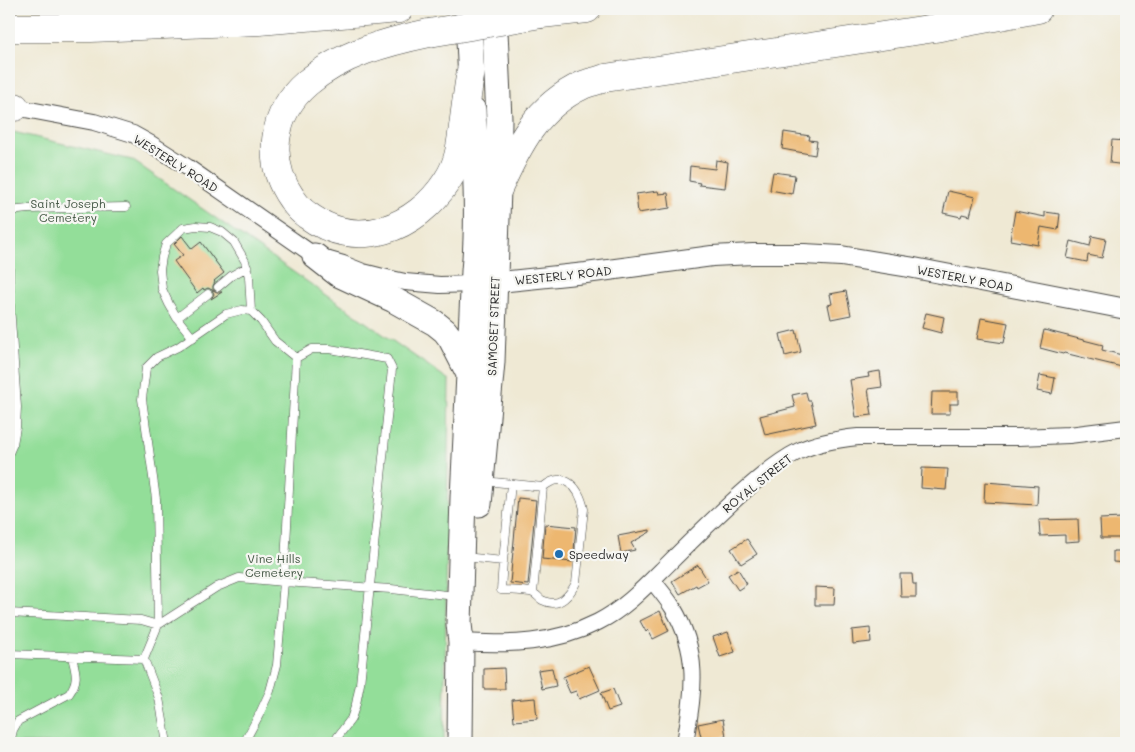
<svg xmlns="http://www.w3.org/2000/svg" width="1135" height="752" font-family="Mali,sans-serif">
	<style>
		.green { fill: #93de99; stroke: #5f8462 }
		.building { fill: #edb770 }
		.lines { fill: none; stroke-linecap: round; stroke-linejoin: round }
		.service-casing { stroke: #484844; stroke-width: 9 }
		.minor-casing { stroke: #484844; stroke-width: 18 }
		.tertiary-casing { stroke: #484844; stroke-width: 22 }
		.primary-casing { stroke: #484844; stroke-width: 27 }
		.trunk-casing { stroke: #484844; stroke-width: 28 }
		.motorway-casing { stroke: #484844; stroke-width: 29 }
		.service { stroke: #fff; stroke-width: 8 }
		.minor { stroke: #fff; stroke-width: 16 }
		.tertiary { stroke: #fff; stroke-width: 20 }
		.primary { stroke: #fff; stroke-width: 25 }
		.trunk { stroke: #fff; stroke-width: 26 }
		.motorway { stroke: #fff; stroke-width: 28 }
		.motorway-bridge-casing { stroke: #484844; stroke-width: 29; stroke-linecap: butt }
		.motorway-bridge { stroke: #fff; stroke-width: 28 }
		.poi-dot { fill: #1f6fb2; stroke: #f6f6f2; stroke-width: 2 }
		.labels { text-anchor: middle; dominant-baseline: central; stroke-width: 4.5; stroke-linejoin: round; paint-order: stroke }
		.street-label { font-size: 12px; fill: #2b2b2b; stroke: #f6f6f2 }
		.park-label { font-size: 12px; fill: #455846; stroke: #f6f6f2 }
		.poi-label { font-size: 12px; fill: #2b2b2b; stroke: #f6f6f2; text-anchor: start }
	</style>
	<rect width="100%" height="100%" fill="#f6f6f2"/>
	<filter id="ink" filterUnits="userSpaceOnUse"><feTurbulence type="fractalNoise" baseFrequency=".02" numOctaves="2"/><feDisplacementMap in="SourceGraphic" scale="10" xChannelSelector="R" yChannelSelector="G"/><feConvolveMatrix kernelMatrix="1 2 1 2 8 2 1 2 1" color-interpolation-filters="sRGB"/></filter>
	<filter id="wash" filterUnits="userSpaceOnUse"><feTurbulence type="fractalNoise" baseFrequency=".0096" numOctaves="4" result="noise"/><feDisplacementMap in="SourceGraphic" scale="20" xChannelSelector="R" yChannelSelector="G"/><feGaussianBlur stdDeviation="1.12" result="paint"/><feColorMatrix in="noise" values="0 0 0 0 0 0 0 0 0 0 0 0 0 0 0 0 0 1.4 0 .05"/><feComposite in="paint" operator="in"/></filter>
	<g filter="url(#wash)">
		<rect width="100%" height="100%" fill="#efe9d4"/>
		<!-- green -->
		<path class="green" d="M9 131 132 160 449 380 444 743H9Z"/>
		<g id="blocks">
			<!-- building -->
			<path class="building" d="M784 132 810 136 809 140 817 141 815 155 782 149Z
				M1112 140 1126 141V165L1110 163Z
				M716 160 728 162 725 188 699 185 700 183 689 181 690 166 715 169Z
				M773 172 795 175 792 194 770 190Z
				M658 191 659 194 668 193 670 208 638 213 636 194Z
				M948 191 975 197 970 216 962 214 961 217 943 213Z
				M1015 211 1045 217V212L1060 214 1058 230 1041 227 1038 245 1010 240Z
				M182 236 192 249 201 242 224 273 214 281 215 282 213 286V290L217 292H222L211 299 214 294 212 290 208 288 204 290 203 288 197 293 174 261 183 255 174 244Z
				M1092 236 1106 239 1102 258 1088 255 1087 262 1067 258 1071 241 1090 246Z
				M846 291 851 315 831 319 828 305 832 304 830 294Z
				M926 313 944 317 941 333 922 328Z
				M981 318 1008 323 1004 343 977 339Z
				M796 330 801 352 785 356 780 334Z
				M1044 330 1103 345 1102 350 1126 356V368L1064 353 1063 354 1040 348Z
				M880 371 882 387 868 389 872 415 856 417 850 380 869 377 868 373Z
				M1040 375 1055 378 1052 394 1037 391Z
				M806 392 808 401H811L816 424 765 435 760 416 795 407 792 395Z
				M932 392H958V404H950V414H931Z
				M922 468 948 469 946 490 921 488Z
				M985 482 1038 486 1037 505 984 502Z
				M518 498 536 500 528 585 510 583Z
				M1122 518V538H1101L1100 519Z
				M1078 519 1079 541 1065 542V535L1040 536 1039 520Z
				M545 524 576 527 573 562 542 559Z
				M650 530V532L631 543 635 550 621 553 618 536Z
				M747 539 757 554 741 564 731 549Z
				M1113 551H1126V563L1113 562Z
				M698 565 708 581 697 587 696 585 680 594 672 581Z
				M738 569 747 584 738 590 728 575Z
				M900 574H912L913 584H916V597H901Z
				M815 587 835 588 834 605H815Z
				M660 611 669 631 653 639 648 630 646 632 640 621Z
				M870 628 871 642 853 644 852 630Z
				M728 632 735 652 720 657 713 637Z
				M589 666 600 690 579 699 576 691 570 693 563 677Z
				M504 668 505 689H484V669Z
				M552 668 556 686 542 689 538 670Z
				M613 689 620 707 608 711 601 693Z
				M535 698 537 719 514 721 512 700Z
				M723 719 726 736 702 741 698 724Z"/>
		</g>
	</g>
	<g filter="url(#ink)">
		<use href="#blocks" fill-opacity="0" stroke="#484844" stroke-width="1"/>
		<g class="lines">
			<defs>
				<path id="service" d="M9 211 28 209 126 207
					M9 254 10 305 17 407 16 427 13 444 9 453
					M218 287 231 276 247 267
					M177 318 208 294
					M193 338 177 318 169 304 162 289 160 270 162 257 166 244 183 228 196 226 210 227 222 232 234 242 245 261 249 277 251 311
					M474 558 503 561 501 590C507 590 529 591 533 593 536 594 539 598 542 600 559 609 569 596 576 583L584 509C579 486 564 470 543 487L484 481
					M503 561 511 484
					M533 593 543 487
					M9 613 141 620 158 625 156 499 142 399 146 368 157 357 178 347 226 314 242 310 251 311 261 321 275 341 296 358 312 349H330L387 359 392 369 360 684 356 704 351 719 333 743
					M9 654 144 659 159 698 167 743
					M144 659 158 625 217 587 239 578 284 582 296 358
					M10 743 13 730 18 721 69 694C79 680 76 673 72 657
					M244 743 259 715 270 691 277 665 284 582 391 589 456 596"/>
				<path id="minor" d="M9 106 94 122 133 134 151 144 187 167 315 256 343 264 363 272 387 278 405 282 440 285 474 284
					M652 580C659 589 667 598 673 608 701 655 693 693 685 743
					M461 642C509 645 555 644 598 622 624 609 644 588 665 567 693 539 720 512 750 486 765 473 781 460 799 451 818 442 838 439 858 437H1019L1069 435 1126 428"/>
				<path id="tertiary" d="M481 284 586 273 712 256 753 254H804L841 256 909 267 1126 309"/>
				<path id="primary" d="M315 256 338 274 394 300 435 323 445 331 451 339 469 374
					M479 504 492 362 498 189 499 119 494 9
					M460 743 461 642 459 624 463 498 474 271C479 217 475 164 473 110"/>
				<path id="trunk" d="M468 9 471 71"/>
				<path id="motorway" d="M541 14 587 9
					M9 28H91L259 21 399 9
					M429 33C386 42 341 54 307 83 272 113 265 161 292 199 296 205 301 211 307 215 357 252 416 229 447 181 460 162 461 141 464 119 466 103 468 87 471 71
					M9 106 15 107
					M498 189C518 145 537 106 583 85 590 82 598 81 605 78L935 28 1038 9"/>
			</defs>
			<!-- service casing -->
			<use href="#service" class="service-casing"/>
			<!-- minor casing -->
			<use href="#minor" class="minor-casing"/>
			<!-- tertiary casing -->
			<use href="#tertiary" class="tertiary-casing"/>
			<!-- primary casing -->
			<use href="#primary" class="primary-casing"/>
			<!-- trunk casing -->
			<use href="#trunk" class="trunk-casing"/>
			<!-- motorway casing -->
			<use href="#motorway" class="motorway-casing"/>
			<!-- service -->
			<use href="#service" class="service"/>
			<!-- minor -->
			<use href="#minor" class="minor"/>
			<!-- tertiary -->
			<use href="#tertiary" class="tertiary"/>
			<!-- primary -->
			<use href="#primary" class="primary"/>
			<!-- trunk -->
			<use href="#trunk" class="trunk"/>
			<!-- motorway -->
			<use href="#motorway" class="motorway"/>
			<defs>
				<path id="motorway-bridge" d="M429 33 541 14"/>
			</defs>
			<!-- motorway-bridge casing -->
			<use href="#motorway-bridge" class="motorway-bridge-casing"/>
			<!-- motorway-bridge -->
			<use href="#motorway-bridge" class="motorway-bridge"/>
		</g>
	</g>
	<!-- markers -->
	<circle class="poi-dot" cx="559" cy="554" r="5"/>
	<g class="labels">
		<!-- street labels -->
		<g class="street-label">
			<text transform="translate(176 163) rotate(32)">WESTERLY ROAD</text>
			<text transform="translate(563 275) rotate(-6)">WESTERLY ROAD</text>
			<text transform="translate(965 278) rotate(11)">WESTERLY ROAD</text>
			<text transform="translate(493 326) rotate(-88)">SAMOSET STREET</text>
			<text transform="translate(757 483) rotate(-39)">ROYAL STREET</text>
		</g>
		<!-- park labels -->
		<g class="park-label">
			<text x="68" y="203">Saint Joseph<tspan x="68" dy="14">Cemetery</tspan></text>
			<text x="274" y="558">Vine Hills<tspan x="274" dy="14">Cemetery</tspan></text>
		</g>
		<!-- poi labels -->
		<g class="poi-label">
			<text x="569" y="554">Speedway</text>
		</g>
	</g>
	<!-- margin -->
	<rect width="1135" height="752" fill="none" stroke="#f6f6f2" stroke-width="30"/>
</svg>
